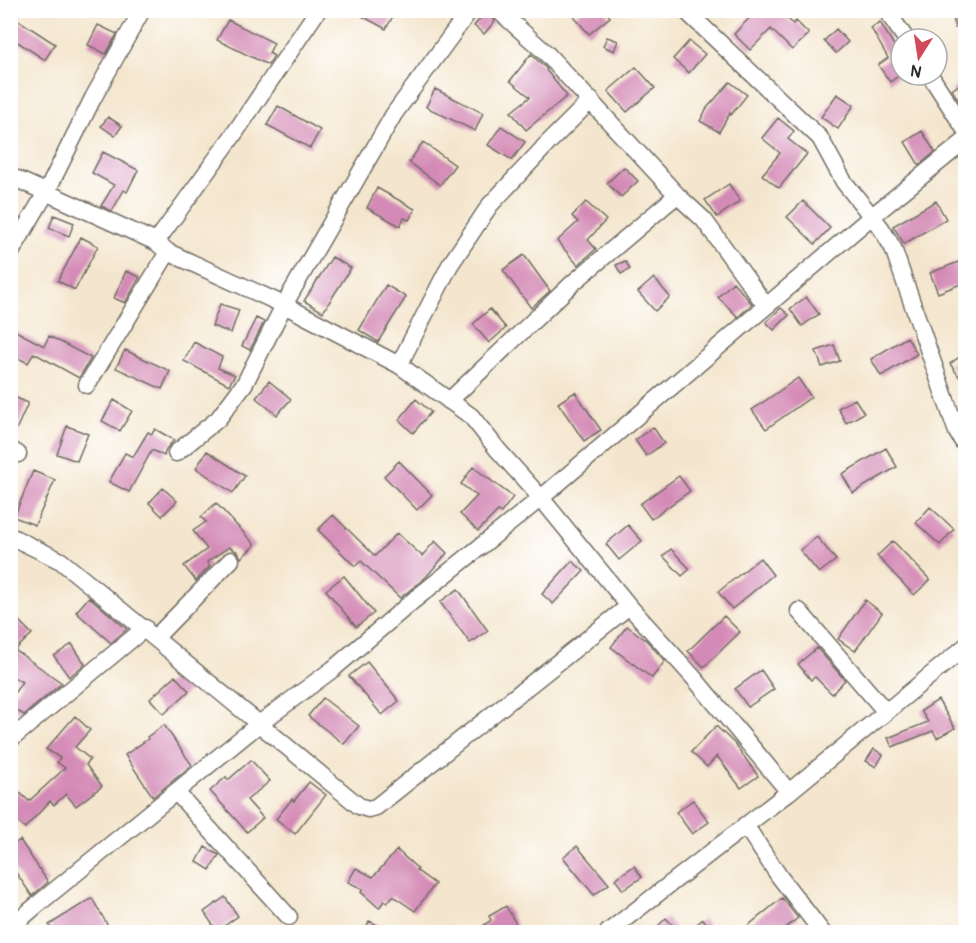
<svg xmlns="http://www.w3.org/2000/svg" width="976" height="943" font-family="Pangolin,sans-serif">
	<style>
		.building { fill: #d48ab6 }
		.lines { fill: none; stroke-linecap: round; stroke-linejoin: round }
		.minor-casing { stroke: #716c64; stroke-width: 19 }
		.minor { stroke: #fff; stroke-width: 16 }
	</style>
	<rect width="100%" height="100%" fill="#fff"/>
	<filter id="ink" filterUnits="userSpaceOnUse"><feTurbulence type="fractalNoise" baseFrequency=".0167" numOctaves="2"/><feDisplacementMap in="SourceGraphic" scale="12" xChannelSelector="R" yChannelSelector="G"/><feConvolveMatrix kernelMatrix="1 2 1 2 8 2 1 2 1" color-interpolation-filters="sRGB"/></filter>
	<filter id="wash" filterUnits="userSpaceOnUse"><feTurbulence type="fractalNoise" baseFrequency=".008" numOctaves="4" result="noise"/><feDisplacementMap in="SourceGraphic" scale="24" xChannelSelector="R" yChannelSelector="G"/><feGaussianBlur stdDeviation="1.35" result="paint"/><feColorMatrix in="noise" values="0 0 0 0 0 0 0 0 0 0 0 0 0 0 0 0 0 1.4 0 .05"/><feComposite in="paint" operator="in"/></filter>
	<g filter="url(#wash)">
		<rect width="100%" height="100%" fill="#f4e6ce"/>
		<g id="blocks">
			<!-- building -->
			<path class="building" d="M351 10H396L386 29Z
				M487 10 495 21 484 34 474 26Z
				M582 10H605L610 17 589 34 574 17Z
				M757 10H779L793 24 796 21 809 34 792 50 771 29 750 50 734 34Z
				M952 10H966V26L955 28Z
				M15 18 55 44 45 60 10 37V26Z
				M228 20 274 43 269 53 274 56 268 65 217 40Z
				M880 22 898 52 901 49V74L890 82 878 65 888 58 871 28Z
				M98 25 117 34 106 54 88 45Z
				M836 29 848 42 836 53 824 41Z
				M607 37 618 41 614 51 603 46Z
				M689 41 705 54 689 73 673 59Z
				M531 54 547 69 546 70 567 96 526 130 511 112 530 97 510 81Z
				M636 67 655 88 627 112 608 91Z
				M966 79V111L952 90Z
				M730 82 747 95 731 115 730 113 719 132 700 121 707 108Z
				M435 89 483 113 475 131 426 107Z
				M837 94 854 105 838 129 821 117Z
				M278 106 320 130 310 148 267 125Z
				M108 117 122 126 115 136 101 126Z
				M778 118 794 131 788 139 807 154 779 188 762 175 780 153 762 138Z
				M501 126 525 142 512 160 488 145Z
				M922 131 935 152 919 165 905 142Z
				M423 142 455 165 440 185 409 162Z
				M103 152 138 170 127 192 124 190 112 211 101 206 114 185 92 173Z
				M624 167 638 181 621 197 607 183Z
				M729 184 740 201 717 217 705 200Z
				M377 188 415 209 409 220 404 218 400 226 367 208Z
				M803 201 830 228 815 244 787 217Z
				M936 201 946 219 904 244 893 226Z
				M586 202 606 220 588 240 596 249 578 265 557 241 578 222 572 216Z
				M54 215 74 223 69 236 49 228Z
				M81 237 98 246 75 290 58 281Z
				M524 255 550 291 531 308 503 270Z
				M332 257 351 268 323 312 304 301Z
				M966 259V282L938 293 930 273Z
				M625 261 630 269 621 274 616 265Z
				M126 271 140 277 125 303 114 298Z
				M654 278 670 297 655 311 638 292Z
				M733 282 752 304 738 317 718 297Z
				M386 285 406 297 378 342 359 330Z
				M806 297 819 314 802 326 790 309Z
				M220 304 239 310 231 333 212 326Z
				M781 308 789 315 774 330 766 322Z
				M490 309 506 328 489 343 473 324Z
				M256 318 264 322 250 350 242 346Z
				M10 328 44 346 49 336 91 358 79 378 34 353 28 363 10 354Z
				M907 337 917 354 881 376 871 359Z
				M194 342 222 357 218 368 235 375 229 385 184 361Z
				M834 345 840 361 822 367 816 351Z
				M125 350 170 371 162 389 116 368Z
				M966 352V386L950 364Z
				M798 378 811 397 766 429 752 410Z
				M269 381 291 399 277 415 256 398Z
				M575 392 601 430 584 441 558 403Z
				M10 395 28 403 12 439H10Z
				M416 399 431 412 413 433 399 420Z
				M855 399 864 413 846 423 838 408Z
				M114 400 132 411 120 431 102 421Z
				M67 426 88 434 77 461 57 454Z
				M653 427 664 443 646 456 635 440Z
				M155 429 174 440 166 449 164 456 152 450 129 492 109 482 125 453 133 457 148 432 152 434Z
				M886 448 897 467 853 493 842 474Z
				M207 451 245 476 233 493 196 468Z
				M399 461 432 495 417 510 384 476Z
				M473 467 513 497 501 513 498 511 478 531 460 514 477 496 461 484Z
				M33 471 55 480 35 525 14 517Z
				M679 476 690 491 651 519 640 504Z
				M163 488 177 501 162 516 149 503Z
				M216 503 255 545 241 558 238 552 229 547 207 562 210 566 196 581 184 566 207 549 193 531 206 522 201 517Z
				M930 507 954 529 940 545 916 523Z
				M333 515 375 556 397 533 422 556 435 541 447 553 426 577 400 598 361 561 355 566 318 530Z
				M628 525 642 541 619 560 606 544Z
				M817 537 836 560 819 573 800 550Z
				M893 541 930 580 914 595 877 556Z
				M671 549 690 569 682 576 663 556Z
				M760 558 773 575 732 609 718 592Z
				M572 561 584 571 553 604 542 594Z
				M344 576 374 613 356 627 326 590Z
				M458 589 488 631 470 643 440 602Z
				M89 597 127 629 111 643 76 612Z
				M865 600 882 613 855 651 838 639Z
				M724 616 740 632 704 667 688 651Z
				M17 619 32 634 15 650 62 683 24 715 10 706V699L22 682 10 675V625Z
				M627 626 646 640 665 661 652 678 611 647Z
				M72 644 85 664 69 677 54 656Z
				M817 648 845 680 832 694 815 677 811 680 798 664Z
				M367 662 399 701 382 715 349 676Z
				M761 670 774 689 748 707 735 689Z
				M175 676 189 691 164 714 150 699Z
				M323 698 359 726 344 744 308 716Z
				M938 700 955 728 937 738 933 731 892 747 888 738 928 722 921 711Z
				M75 716 90 730 75 747 90 759 86 765 102 786 76 806 66 794 54 805 50 801 25 828 10 815V784L29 801 65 768 57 762 60 758 46 749Z
				M164 725 192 765 153 797 125 755 148 739 147 737Z
				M716 726 735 744 758 776 741 788 717 756 707 767 691 752Z
				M874 749 883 755 876 767 866 761Z
				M251 760 270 781 247 800 263 818 247 832 210 791 226 777 228 780Z
				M309 782 326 795 295 834 276 819 292 799 294 801Z
				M693 800 709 822 692 834 676 812Z
				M20 840 48 882 32 896 10 864V847Z
				M577 846 609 884 594 895 563 857Z
				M205 847 219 855 210 870 197 862Z
				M397 850 418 869 416 870 435 884 415 911 393 896 387 903 384 901 379 908 361 892 363 889 348 882 356 868 373 877Z
				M634 866 642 877 623 890 615 879Z
				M225 897 238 916 217 931 204 912Z
				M92 898 112 933H55L49 925Z
				M782 898 798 918 779 933H739Z
				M506 906 521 933H473L491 920 489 916Z
				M666 918 680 933H651Z
				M703 919 714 933H686Z
				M369 921 394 933H364Z"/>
		</g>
	</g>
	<g filter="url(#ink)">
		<use href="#blocks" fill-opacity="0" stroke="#716c64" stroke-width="1.5"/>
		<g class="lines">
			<defs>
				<path id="minor" d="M498 10 546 53 677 195 704 220 766 306
					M685 10 820 138 844 182 881 228 893 248 957 432 966 447
					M886 10 906 39
					M930 75 966 131
					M543 148 591 100
					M10 176 156 242 168 252 284 305 399 365 471 416 498 450 541 498 629 606 694 678 789 792
					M156 242 232 137 318 10
					M10 254 47 191 93 98 142 10
					M399 365 450 265 490 205 551 140
					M87 385 168 252
					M449 401 574 282 677 195
					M10 449 18 454
					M176 453 218 419 245 383 284 305 394 114 470 10
					M10 536 61 561 359 806 368 809 376 807 629 606
					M799 611 886 712
					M156 637 231 560
					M10 740 145 628
					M176 792 289 917
					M745 825 779 876 822 932
					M10 928 38 904 259 724 333 669 414 600 541 498 865 222 966 140
					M608 932 789 792 966 646"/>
			</defs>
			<!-- minor casing -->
			<use href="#minor" class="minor-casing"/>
			<!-- minor -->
			<use href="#minor" class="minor"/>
		</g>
	</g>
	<!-- margin -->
	<rect width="976" height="943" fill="none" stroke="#fff" stroke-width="36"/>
	<!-- north arrow -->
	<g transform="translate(919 57) rotate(192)"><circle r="28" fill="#ffffff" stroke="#aaaaaa" stroke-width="1.5"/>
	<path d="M0-4.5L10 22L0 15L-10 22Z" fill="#d1495b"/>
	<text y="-9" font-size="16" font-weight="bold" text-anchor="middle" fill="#2b2b2b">N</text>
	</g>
</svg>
